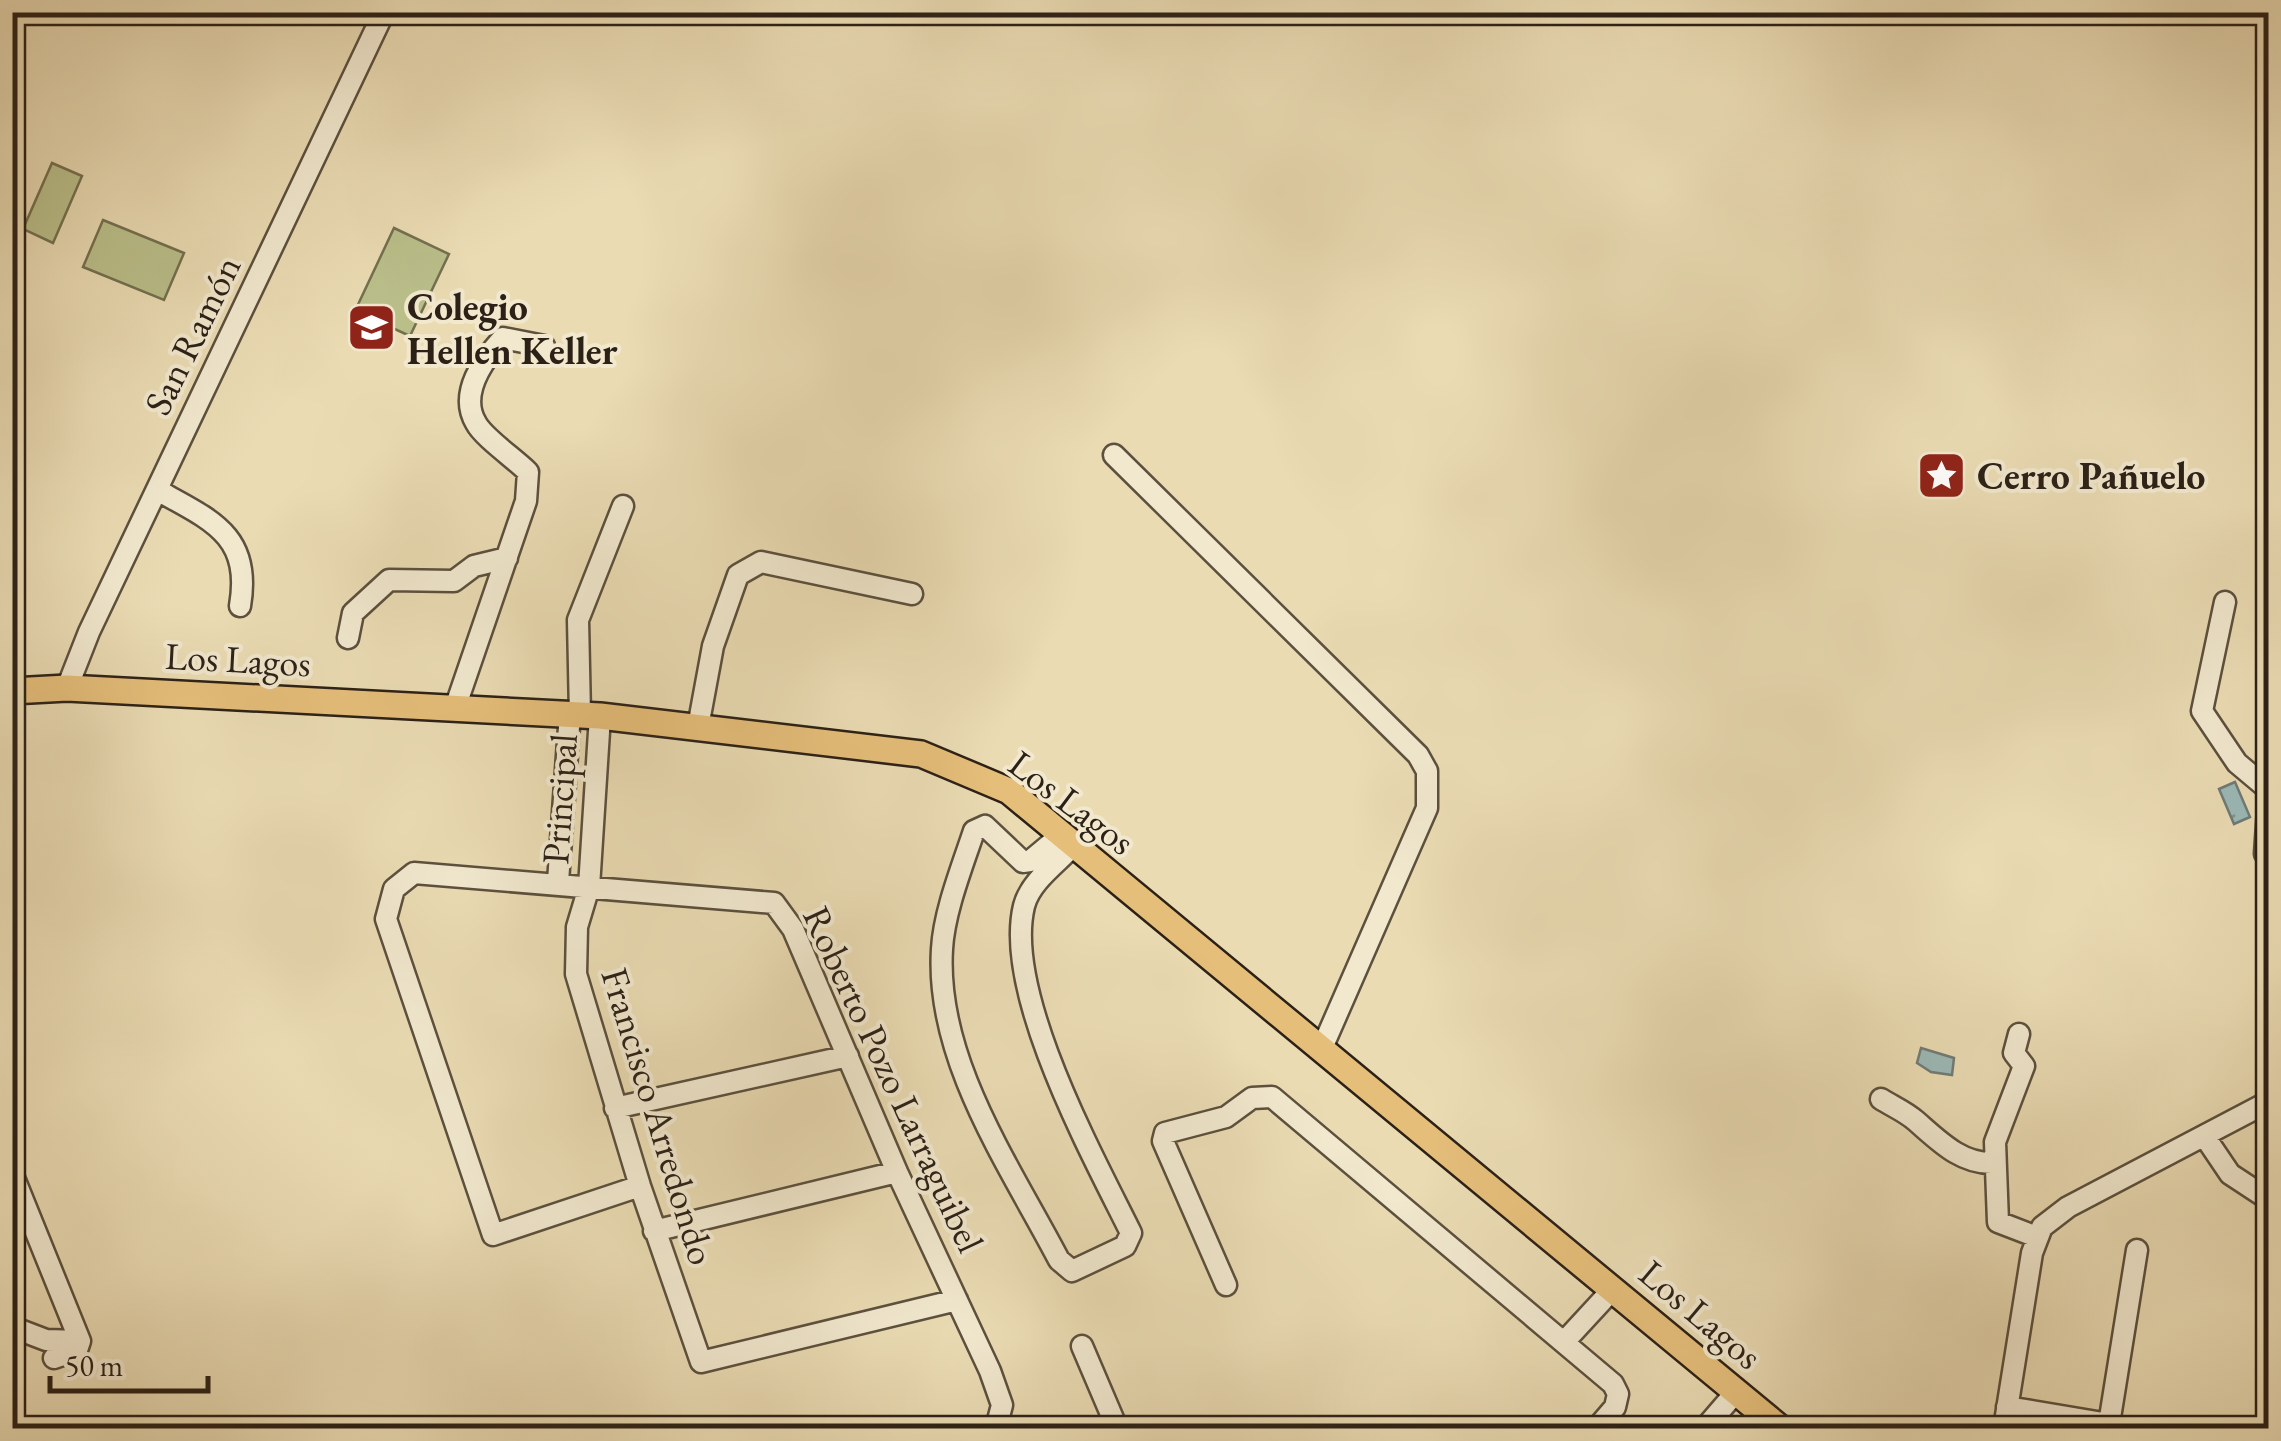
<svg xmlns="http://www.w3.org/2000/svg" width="2281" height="1441" font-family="'EB Garamond',serif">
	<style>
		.park { fill: #babf8a; stroke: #737050; stroke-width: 2.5 }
		.water { fill: url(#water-ripples); stroke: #6f7c77; stroke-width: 2.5 }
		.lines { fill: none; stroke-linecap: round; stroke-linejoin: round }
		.minor-casing { stroke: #5c503e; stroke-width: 25 }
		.major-casing { stroke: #2c2117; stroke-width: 30 }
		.minor { stroke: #f1e8ce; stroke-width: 20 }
		.major { stroke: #e5be7a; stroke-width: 25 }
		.labels { text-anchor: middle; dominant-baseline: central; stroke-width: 8; stroke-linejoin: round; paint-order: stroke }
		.poi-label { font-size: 38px; font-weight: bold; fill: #2c2117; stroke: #f1e8ce; text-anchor: start }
		.street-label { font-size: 38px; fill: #2c2117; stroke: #f1e8ce }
	</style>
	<defs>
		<pattern id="water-ripples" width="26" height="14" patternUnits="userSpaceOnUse" patternTransform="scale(2.5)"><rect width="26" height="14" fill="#9bb9b7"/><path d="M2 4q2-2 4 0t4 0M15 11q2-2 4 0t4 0" fill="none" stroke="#7f9694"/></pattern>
	</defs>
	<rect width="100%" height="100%" fill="#eadbb3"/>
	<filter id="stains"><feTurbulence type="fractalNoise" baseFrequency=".002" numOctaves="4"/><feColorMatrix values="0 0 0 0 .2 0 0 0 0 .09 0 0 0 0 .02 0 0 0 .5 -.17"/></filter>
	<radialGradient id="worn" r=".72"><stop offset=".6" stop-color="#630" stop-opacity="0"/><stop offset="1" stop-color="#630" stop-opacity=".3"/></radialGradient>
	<!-- park -->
	<path class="park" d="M52 163 82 176 53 243 23 229Z
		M103 220 184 253 164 300 83 267Z
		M394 228 449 254 410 336 355 311Z"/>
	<!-- water -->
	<path class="water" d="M2235 782 2250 817 2234 824 2219 789Z
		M1921 1048 1954 1058 1952 1075 1931 1072 1917 1063Z"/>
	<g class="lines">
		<defs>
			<path id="minor" d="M1114 455 1418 755 1427 771V808L1322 1048
				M157 490C211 520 252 535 240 606
				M2225 602 2202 711 2237 763 2268 789
				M348 638 353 613 389 580 454 581 474 566 507 558
				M67 688 89 632 384 12
				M455 708 526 501 528 472C515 459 483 437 476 423 458 393 484 359 503 338L544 346
				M580 715 578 620 623 506
				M600 716 589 887 577 927 576 974 640 1186 701 1362 957 1300
				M698 727 713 646 738 575 761 562 912 594
				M1060 836 1030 861 1023 862 985 826 974 831C962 867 944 912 942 949 935 1060 1010 1166 1059 1260L1072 1271 1125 1246 1131 1233C1093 1156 1003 993 1024 906 1030 882 1056 864 1072 847
				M2265 854 2268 809
				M558 882 570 713
				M2019 1034 2014 1053 2024 1066 1995 1142 1998 1222 2037 1237
				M1881 1099C1892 1106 1906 1112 1916 1121 1939 1141 1961 1164 1993 1163
				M615 1108 848 1056
				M2205 1137 2230 1174 2268 1199
				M12 1173 80 1341
				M640 1186 493 1235 386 919 394 889 414 873 774 903 793 929 897 1172 990 1371 1002 1405 996 1428
				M654 1231 897 1172
				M1226 1285 1163 1141 1165 1133 1226 1117 1252 1098 1272 1097 1613 1384 1618 1394 1615 1407 1597 1428
				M12 1327 46 1340 80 1341
				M1564 1342 1612 1290
				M1082 1346 1117 1428
				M54 1358 77 1350 80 1341
				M2007 1407 2109 1424 2137 1250
				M1705 1428 1736 1392
				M2004 1428 2032 1253 2042 1227 2068 1207 2268 1102"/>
			<path id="major" d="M12 691 67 688 600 716 921 754 1009 791 1780 1428"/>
		</defs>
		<!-- minor casing -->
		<use href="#minor" class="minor-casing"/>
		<!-- major casing -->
		<use href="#major" class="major-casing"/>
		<!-- minor -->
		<use href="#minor" class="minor"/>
		<!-- major -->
		<use href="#major" class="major"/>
	</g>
	<!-- icons -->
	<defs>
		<symbol id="school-square" viewBox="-11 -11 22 22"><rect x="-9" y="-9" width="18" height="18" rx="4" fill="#8f2418" stroke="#f1e8ce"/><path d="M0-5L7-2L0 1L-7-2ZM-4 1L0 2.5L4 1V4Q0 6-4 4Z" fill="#fff"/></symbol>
		<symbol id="sight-square" viewBox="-11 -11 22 22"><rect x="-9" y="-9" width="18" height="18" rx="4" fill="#8f2418" stroke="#f1e8ce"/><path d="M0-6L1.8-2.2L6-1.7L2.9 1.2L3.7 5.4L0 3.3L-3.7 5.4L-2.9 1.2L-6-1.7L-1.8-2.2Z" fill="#fff"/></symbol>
	</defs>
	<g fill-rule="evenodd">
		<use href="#school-square" x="344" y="300" width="55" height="55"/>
		<use href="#sight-square" x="1914" y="448" width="55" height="55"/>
	</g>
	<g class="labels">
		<!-- poi labels -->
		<g class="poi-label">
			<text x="407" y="306">Colegio<tspan x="407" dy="44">Hellen Keller</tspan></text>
			<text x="1977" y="475">Cerro Pañuelo</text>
		</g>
		<!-- street labels -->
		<g class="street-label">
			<text transform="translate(192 335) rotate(-64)">San Ramón</text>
			<text transform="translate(238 659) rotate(3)">Los Lagos</text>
			<text transform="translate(559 799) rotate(-86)">Principal</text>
			<text transform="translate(1072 802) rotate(37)">Los Lagos</text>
			<text transform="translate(894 1079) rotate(65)">Roberto Pozo Larraguibel</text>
			<text transform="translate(659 1116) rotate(73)">Francisco Arredondo</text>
			<text transform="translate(1701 1314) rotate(40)">Los Lagos</text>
		</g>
	</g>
	<!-- margin -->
	<rect width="2281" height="1441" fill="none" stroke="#eadbb3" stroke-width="50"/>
	<rect x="15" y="15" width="2251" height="1411" fill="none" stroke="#2c2117" stroke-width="5"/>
	<rect x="25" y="25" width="2231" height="1391" fill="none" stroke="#2c2117" stroke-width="2.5"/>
	<!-- scale -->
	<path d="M50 1376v15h158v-15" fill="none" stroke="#2c2117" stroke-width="5"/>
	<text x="65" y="1376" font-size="30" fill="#2c2117" stroke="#f1e8ce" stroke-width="8" paint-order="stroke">50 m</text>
	<rect width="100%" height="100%" filter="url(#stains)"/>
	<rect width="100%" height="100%" fill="url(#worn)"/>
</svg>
